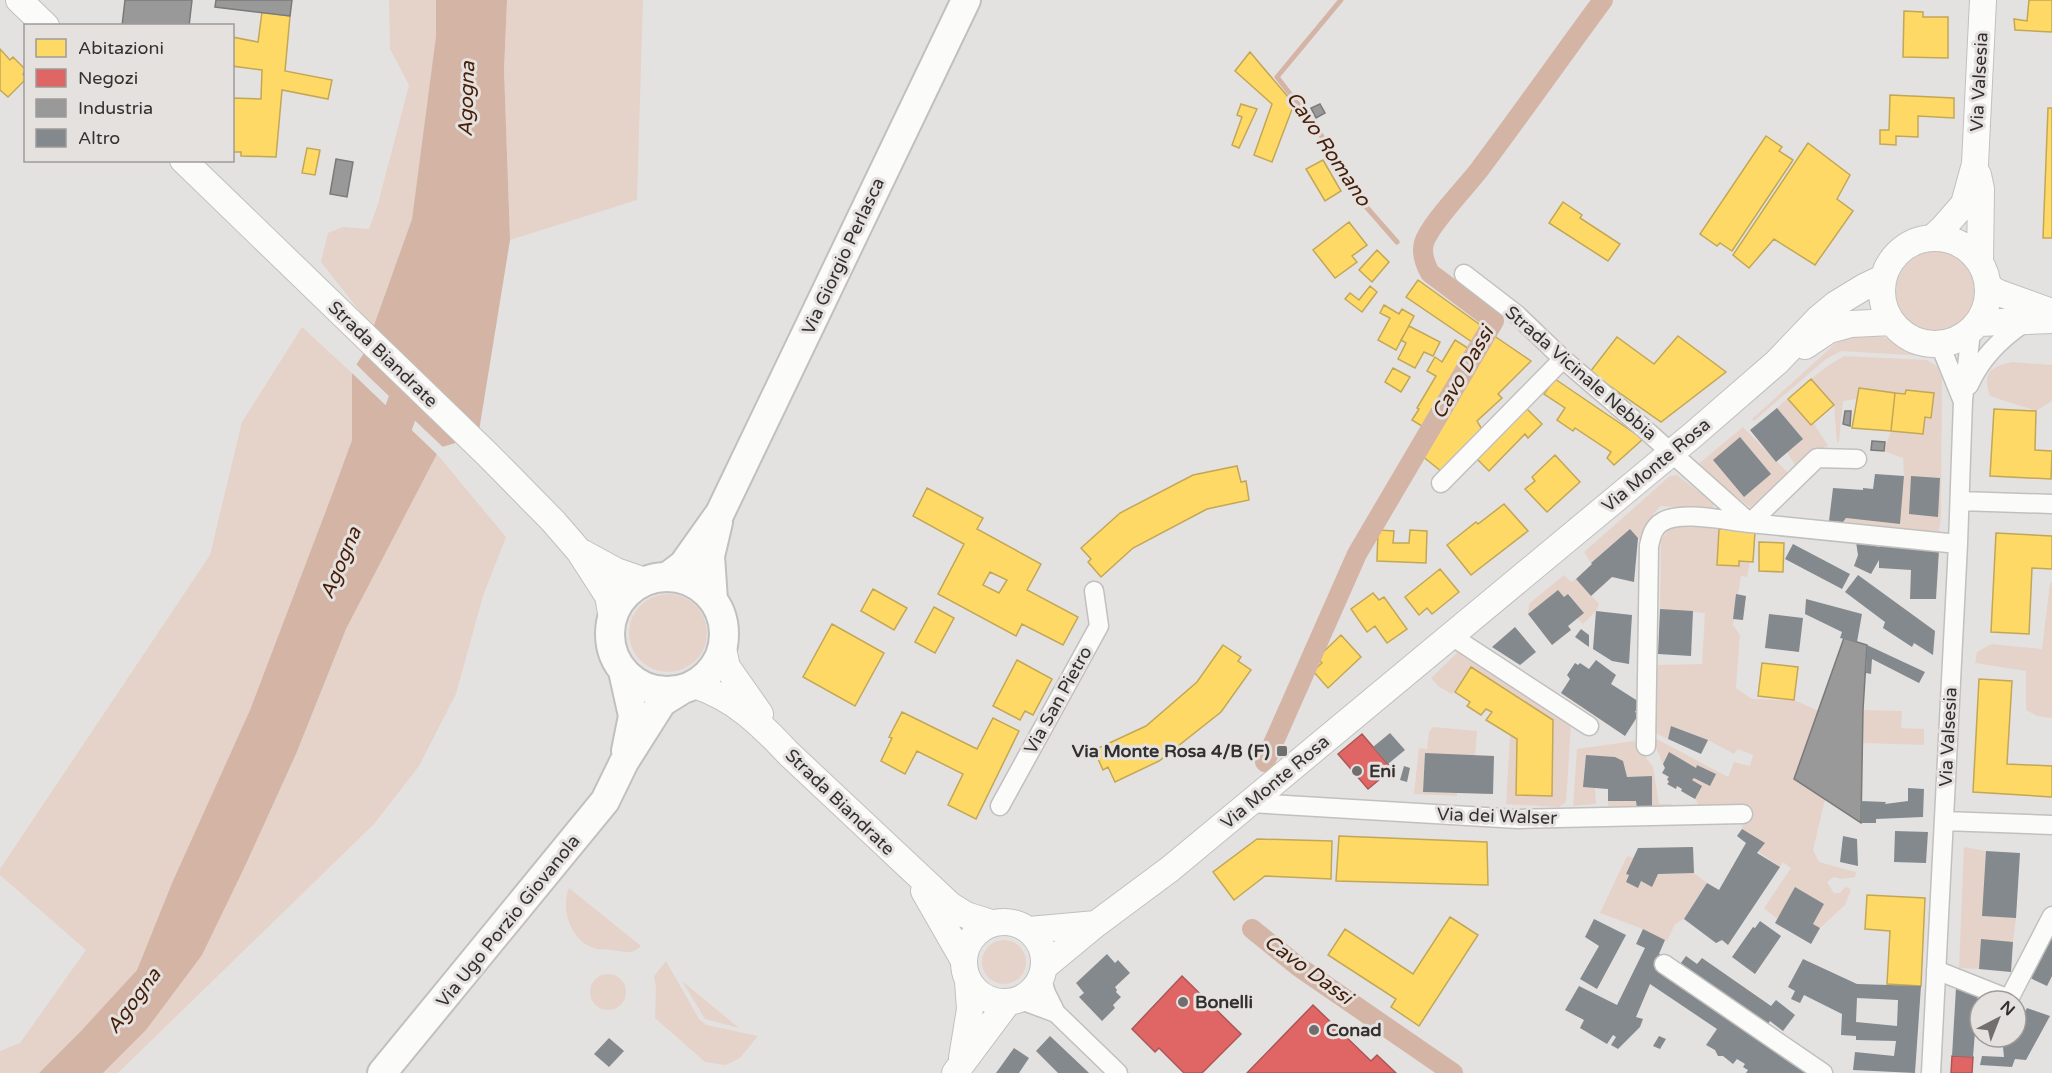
<svg xmlns="http://www.w3.org/2000/svg" width="2052" height="1073" font-family="'Varela Round',sans-serif">
	<style>
		.green { fill: #e5d3c9 }
		.water { fill: #d3b4a5 }
		.pier { fill: #e4e2e0 }
		.homes { fill: #ffd966; stroke: #c2a756; stroke-width: 1.5; fill-rule: evenodd }
		.shops { fill: #e06666; stroke: #ac5656; stroke-width: 1.5 }
		.industry { fill: #999; stroke: #7a7a7a; stroke-width: 1.5 }
		.lines { fill: none; stroke-linecap: round; stroke-linejoin: round }
		.stream { stroke: #d3b4a5; stroke-width: 5 }
		.canal { stroke: #d3b4a5; stroke-width: 20 }
		.river { stroke: #d3b4a5; stroke-width: 33 }
		.building { fill: #83898d; fill-rule: evenodd }
		.minor-casing { stroke: #c1c0be; stroke-width: 21 }
		.secondary-casing { stroke: #c1c0be; stroke-width: 28 }
		.primary-casing { stroke: #c1c0be; stroke-width: 32 }
		.minor { stroke: #fbfbfa; stroke-width: 18 }
		.secondary { stroke: #fbfbfa; stroke-width: 26 }
		.primary { stroke: #fbfbfa; stroke-width: 28 }
		.poi-dot { fill: #716f6e; stroke: #e5e1df; stroke-width: 2 }
		.labels { text-anchor: middle; dominant-baseline: central; stroke-width: 6; stroke-linejoin: round; paint-order: stroke }
		.street-label { font-size: 18px; fill: #333130; stroke: #e5e1df }
		.poi-label { font-size: 18px; font-weight: bold; fill: #333130; stroke: #e5e1df; text-anchor: start }
		.water-label { font-size: 20px; font-style: italic; fill: #471e07; stroke: #e5e1df }
	</style>
	<rect width="100%" height="100%" fill="#e4e2e0"/>
	<!-- green -->
	<path class="green" d="M389 0H436V36L412 219 373 328 321 262 328 233 343 227 369 229 378 204 409 85 390 49Z
		M507 0H643L637 200 510 240 504 70Z
		M1896 292a41 41 0 1 1 82 0a41 41 0 1 1-82 0Z
		M302 327 352 373V440L330 500 250 710 172 883 137 970 81 1031 39 1073H0V1051L20 1043 86 950 0 875V869L210 555 242 422Z
		M1857 335 1883 337 1925 356 1841 351 1826 359 1754 421 1752 419 1836 343Z
		M1844 356 1927 360 1938 367 1942 378 1941 516 1939 531 1830 530 1841 524 1846 518 1899 524 1904 476 1903 458 1884 451 1891 431 1857 399 1843 401 1839 442H1837L1834 405 1811 379 1829 365Z
		M2012 362 2052 365V401L2036 411 1990 396C1982 373 1990 367 2012 362Z
		M1793 394 1805 409 1828 446 1818 450 1797 468 1765 418Z
		M1743 427 1790 475 1750 507 1696 466Z
		M437 454 506 537 483 596 456 694 419 766 374 824 118 1073H103L146 1030 246 864 296 754 346 629Z
		M1677 475 1714 503 1713 509 1661 506C1640 523 1645 550 1644 575L1638 578 1641 541 1630 529 1591 563 1584 552 1670 476Z
		M1677 525 1719 529 1717 565 1739 566V561H1750L1747 577 1741 576 1733 625 1740 635 1736 688 1752 699 1794 700 1819 711 1794 779 1825 800 1813 850 1819 862 1856 872 1855 877 1842 879 1834 877 1827 882 1834 893H1840L1845 887 1851 889 1845 905 1820 928 1813 924 1824 904 1796 888 1777 919 1764 908 1791 868 1783 862 1780 867 1760 853 1742 829 1743 814 1705 815 1695 799 1663 764 1653 741 1655 738 1728 777 1734 762 1750 766 1753 755 1738 749 1734 754 1708 740 1672 726 1668 739 1653 732 1657 665 1702 664 1705 613 1660 609 1661 540 1669 529Z
		M1564 575 1571 582 1576 579 1599 604 1596 611 1583 624 1577 618 1583 613 1569 594 1564 597 1558 590 1528 614 1529 604Z
		M2050 583H2052V718L2037 716 2026 710V671L1975 663 1977 652 1991 644 2042 649Z
		M629 633a39 39 0 1 1 78 0a39 39 0 1 1-78 0Z
		M1459 651 1571 725 1566 802 1559 807 1506 804 1510 735 1517 739 1516 795 1552 796 1553 720 1471 668 1452 694 1439 687 1431 678Z
		M1863 710 1902 711 1901 728 1924 729V745L1862 743Z
		M1433 727 1477 731 1475 756 1425 753 1423 792 1457 793V796L1414 794 1419 748 1427 749 1429 732Z
		M1634 741 1653 767 1659 804H1672L1674 810 1608 807V789L1595 788 1596 804 1573 806 1577 749Z
		M1964 847 1986 851 2016 918 2013 942 1979 969 1959 968Z
		M1627 856 1694 873 1707 883 1684 919 1675 924 1667 941 1643 929 1600 913Z
		M569 888 641 946C631 956 624 951 611 950 606 949 601 950 597 949 571 943 560 910 569 888Z
		M982 962a22 22 0 1 1 44 0a22 22 0 1 1-44 0Z
		M666 961 699 1019 706 1025 758 1036 740 1058 726 1065 705 1062 655 1018 656 988 654 976Z
		M590 992a18 18 0 1 1 36 0a18 18 0 1 1-36 0Z
		M682 981 739 1028 705 1019Z"/>
	<!-- water -->
	<path class="water" d="M436 0H507L504 70 510 240 479 431 373 328 412 219 436 36Z
		M366 350 462 441 442 447 356 365Z
		M352 373 437 454 346 629 296 754 246 864 202 955 146 1030 103 1073H39L81 1031 137 970 172 883 250 710 330 500 352 440Z"/>
	<!-- pier -->
	<path class="pier" d="M354 362 372 380 445 449H440L354 367Z
		M352 370 439 452V456L350 371Z"/>
	<!-- homes -->
	<path class="homes" d="M2029 0H2052V32L2015 30 2014 19 2027 21Z
		M1904 11 1923 12V17H1948V58L1903 57Z
		M262 12 290 16 285 71 332 80 328 99 282 90 276 157 241 156V152H232V98L261 99 262 70 232 66V37L258 42Z
		M0 49 10 60 13 57 26 70 23 74 26 79 8 97 0 90Z
		M1250 52 1294 104 1272 162 1254 155 1272 104 1235 71Z
		M1890 95 1954 98V118L1918 116V137L1896 136V145L1880 144V130H1889Z
		M1241 104 1257 109 1239 148 1232 145 1242 117 1237 115Z
		M2048 108H2052V238H2043Z
		M1766 136 1782 147 1779 151 1793 160 1732 251 1720 243 1717 246 1700 234Z
		M1808 143 1850 175 1837 199 1853 211 1815 265 1774 239 1749 268 1733 255Z
		M307 148 320 150 315 175 302 173Z
		M1323 160 1341 191 1325 201 1306 169Z
		M1563 202 1582 215 1580 218 1620 244 1608 261 1549 223Z
		M1349 222 1367 245 1352 256 1357 262 1335 278 1313 250Z
		M1377 250 1389 262 1372 282 1359 270Z
		M1418 280 1483 327 1472 342 1406 297Z
		M1370 286 1377 292 1362 312 1345 299 1350 293 1359 300Z
		M1384 305 1399 314 1402 309 1414 316 1396 350 1378 340 1390 318 1380 313Z
		M1409 326 1440 342 1433 356 1424 352 1415 368 1398 359 1406 343 1401 340Z
		M1490 333 1531 361 1498 394 1502 398 1477 421 1483 431 1441 471 1422 456 1424 455 1421 451Z
		M1678 336 1726 372 1661 422 1590 372 1617 337 1654 364Z
		M1455 340 1471 350 1425 428 1412 420 1419 409 1417 408 1436 376 1427 371 1435 357 1442 362Z
		M1393 368 1410 377 1401 392 1385 382Z
		M1555 379 1643 439 1614 465 1607 458 1611 452 1575 428 1573 431 1557 420 1565 408 1544 394Z
		M1811 379 1834 405 1811 425 1788 399Z
		M1859 388 1895 393 1891 431 1852 428Z
		M1906 390 1934 393 1931 418 1925 417 1923 434 1891 431 1895 393 1905 394Z
		M1526 408 1542 424 1528 438 1525 434 1489 471 1477 459Z
		M1994 409 2036 411 2035 450 2052 451 2051 479 1990 476Z
		M1555 455 1580 482 1547 512 1525 489 1535 481 1532 477Z
		M1237 466 1241 482 1246 481 1249 500 1207 509 1133 548 1101 577 1088 562 1091 559 1081 548 1120 513 1193 475Z
		M927 488 983 518 977 529 1041 564 1027 590 1078 617 1063 645 1022 624 1016 636 938 594 964 544 913 516ZM990 572 1007 580 999 593 983 585Z
		M1504 504 1528 531 1471 575 1447 545 1476 522 1478 524Z
		M1719 529 1755 531 1753 562 1739 561V566L1717 565Z
		M1378 530 1394 531 1393 543H1409L1410 530 1427 531 1426 563 1377 561Z
		M1996 533 2052 536V569L2032 568 2029 634 1991 632Z
		M1759 542 1784 543 1783 572 1759 571Z
		M1440 569 1459 592 1432 614 1427 608 1419 615 1405 597Z
		M873 589 907 608 894 630 861 611Z
		M1373 593 1379 600 1384 597 1407 629 1387 643 1375 626 1367 632 1351 609Z
		M934 607 954 618 935 653 915 642Z
		M832 624 884 653 855 706 803 677Z
		M1341 635 1361 657 1328 688 1313 671 1322 663 1317 658Z
		M1223 645 1241 657 1238 661 1251 670 1221 712 1159 761 1115 782 1108 767 1103 770 1094 750 1146 726 1197 682Z
		M1017 660 1052 679 1033 715 1025 711 1020 720 993 706Z
		M1762 663 1798 667 1794 700 1758 696Z
		M1471 667 1553 720 1552 796 1516 795 1517 739 1486 720 1492 712 1486 709 1481 715 1467 706 1470 702 1455 692Z
		M1979 679 2012 681 2007 764 2052 766V797L1973 792Z
		M902 712 977 749 993 718 1019 731 976 819 948 805 963 774 917 751 905 774 881 761 892 738 889 737Z
		M1339 836 1487 842 1488 885 1336 881Z
		M1257 839 1332 841 1331 879 1265 876 1234 900 1213 872Z
		M1867 895 1925 898 1921 986 1887 984 1890 931 1865 929Z
		M1450 917 1478 935 1419 1026 1391 1007 1396 999 1328 955 1345 929 1413 974Z"/>
	<!-- shops -->
	<path class="shops" d="M1362 734 1392 769 1368 789 1338 754Z
		M1182 976 1241 1034 1202 1073H1184L1159 1048 1155 1052 1132 1029Z
		M1313 1005 1371 1061 1377 1055 1396 1073H1247Z
		M1952 1056 1973 1057 1972 1073H1951Z"/>
	<!-- industry -->
	<path class="industry" d="M125 0H192L189 26H122Z
		M216 0H292L290 16 215 7Z
		M1320 104 1325 113 1316 118 1311 108Z
		M336 159 353 162 347 197 330 194Z
		M1845 411H1851L1850 426 1843 424Z
		M1872 441 1885 442 1884 451 1871 450Z
		M1844 638 1867 645 1863 710 1861 823 1794 779Z"/>
	<g class="lines">
		<!-- stream -->
		<path class="stream" d="M1341 0 1277 77 1318 130 1355 194 1397 242"/>
		<!-- canal -->
		<path class="canal" d="M1265 762 1357 554 1494 321 1430 273C1425 264 1421 254 1424 243 1429 225 1466 187 1479 170 1521 114 1561 57 1603 0
			M1252 929 1299 967 1453 1073"/>
		<!-- river -->
		<path class="river" d="M384 459 417 366"/>
	</g>
	<!-- building -->
	<path class="building" d="M1777 408 1803 439 1776 462 1750 430Z
		M1740 437 1771 474 1744 497 1713 460Z
		M1875 474 1904 476 1900 524 1846 518 1843 522 1829 521 1833 488 1863 490V488L1873 489Z
		M1911 476 1940 478 1938 517 1909 514Z
		M1630 529 1638 538 1634 582 1612 577 1591 596 1576 579 1592 564 1591 563Z
		M1856 542 1880 547V543L1939 550 1936 599H1910L1911 570 1879 568V560L1871 574 1854 566 1858 555Z
		M1793 544 1850 574 1842 589 1785 559Z
		M1858 575 1935 631 1933 655 1914 643 1912 647 1883 628 1885 622 1845 592Z
		M1558 590 1564 597 1568 594 1584 613 1568 626 1571 630 1552 645 1528 614Z
		M1736 594 1746 596 1743 620 1733 619Z
		M1806 599 1862 614 1857 642 1840 638 1842 632 1805 614Z
		M1660 609 1693 611 1691 656 1658 654Z
		M1596 611 1632 615 1629 664 1612 661 1593 649Z
		M1769 614 1803 618 1799 652 1765 648Z
		M1515 627 1536 652 1520 665 1492 647Z
		M1581 629 1589 635V647L1575 637Z
		M1867 645 1925 672 1919 683 1872 659 1871 674 1866 673Z
		M1596 660 1616 675 1611 684 1641 703 1635 712 1639 714 1625 736 1561 693 1570 679 1567 675 1575 663 1578 665 1580 663 1589 669Z
		M1671 726 1708 740 1701 754 1668 739Z
		M1390 733 1405 750 1388 764 1373 747Z
		M1669 752 1696 768 1697 765 1716 774 1710 786 1694 778 1692 780 1702 786 1695 799 1681 791 1682 789 1677 786 1676 789 1667 784 1669 782 1667 779 1669 777 1662 773 1665 768 1663 764Z
		M1425 753 1494 756 1493 794 1423 792Z
		M1586 755 1615 757 1623 761 1627 777 1652 776V808H1637L1636 801H1608V789L1583 787Z
		M1404 766 1410 768 1407 782 1400 780Z
		M1908 788 1924 789 1923 817 1876 819V823H1861V801L1886 802 1885 804 1908 801Z
		M1742 829 1765 843 1757 853 1780 867 1728 945 1722 940 1716 943 1684 919 1707 883 1719 890 1746 843 1737 836Z
		M1895 831 1928 832 1926 863 1894 862Z
		M1843 836 1857 839 1858 866 1840 862Z
		M1693 847 1694 873 1658 874 1652 887 1641 881 1638 888 1626 882 1629 875 1626 874 1638 848Z
		M1986 851 2020 853 2016 918 1982 916Z
		M1795 887 1824 904 1813 924 1820 928 1811 944 1775 923Z
		M1594 919 1626 935 1597 989 1580 979 1599 946 1585 937Z
		M1760 921 1781 936 1755 974 1732 957 1753 927 1755 928Z
		M1643 929 1665 940 1659 954 1663 956 1810 1073H1746L1748 1070 1743 1067 1745 1064 1737 1059 1733 1064 1723 1056H1718L1715 1050 1706 1045 1717 1029 1650 984 1636 1017 1643 1019 1640 1027 1618 1049 1611 1045 1616 1037 1613 1035 1607 1044 1580 1028 1584 1020 1565 1010 1579 986 1617 1005 1645 948 1636 944Z
		M2052 930V976L2047 986 2028 977Z
		M1981 939 2013 942 2011 972 1979 969Z
		M1107 954 1115 963 1118 960 1130 973 1115 987 1117 990 1116 992 1121 997 1113 1005 1115 1008 1102 1021 1079 997 1084 993 1076 983Z
		M1686 956 1697 964 1702 958 1771 1006 1776 1000 1795 1015 1783 1031 1770 1021 1766 1027 1678 967Z
		M1803 959 1857 984 1921 986 1915 1073 1853 1070 1855 1052 1894 1056 1896 1041 1856 1040V1036L1841 1035 1842 1014 1804 995 1800 1003 1791 999 1795 991 1788 987ZM1857 998 1898 1000 1897 1026 1856 1022Z
		M1956 988 1978 994 1973 1057 1952 1056Z
		M2027 1008 2050 1016 2026 1060 2015 1059 2012 1067 1980 1065 1982 1056 2004 1057 2002 1037H2016V1021L2019 1022Z
		M1050 1036 1087 1071 1089 1073H1058L1036 1051Z
		M1659 1036 1666 1039 1660 1049 1653 1046Z
		M609 1038 624 1051 609 1067 594 1054Z
		M1014 1048 1029 1058 1019 1073H996Z"/>
	<g class="lines">
		<defs>
			<path id="minor" d="M1464 274 1516 314 1563 359 1648 432 1750 523 1958 544
				M1940 345 1962 399
				M1969 385C1981 358 2000 339 2024 323
				M1441 483 1563 359
				M1960 501 2052 504
				M1450 635 1589 726
				M1646 746 1649 546C1651 537 1653 527 1662 522 1681 510 1727 521 1750 523L1817 458 1857 459
				M1251 803 1518 819 1743 814
				M1000 806 1099 626 1094 591
				M1944 821 2052 825
				M1664 964 1823 1073
				M1936 970 2009 999 2052 916
				M1041 977 1046 993 1056 1013 1118 1073
				M1018 999 1056 1013
				M1931 1073 1958 544 1963 400 1971 332"/>
			<path id="secondary" d="M19 0 46 26
				M183 160 487 454 553 521 579 551 608 596 612 618
				M1978 175 1981 189 1980 262
				M1882 291a53 53 0 1 1 106 0a53 53 0 1 1-106 0Z
				M1932 238 1943 228 1964 204 1975 164 1983 0
				M1989 288 1999 293 2052 312
				M1979 323 2052 320
				M1805 346 1829 330 1851 324 1892 322
				M583 553 616 571 645 581
				M723 649 727 667 760 714
				M694 685C734 698 760 723 788 753L950 905 966 915 991 923
				M924 891 963 959
				M964 962a40 40 0 1 1 80 0a40 40 0 1 1-80 0Z
				M1029 930 1096 924
				M1044 967 1096 924 1170 869 1694 434 1777 362 1819 318 1836 304 1864 287 1883 278
				M962 1058 970 1009 968 981
				M955 1073 1008 1002"/>
			<path id="primary" d="M610 634a57 57 0 1 1 114 0a57 57 0 1 1-114 0Z
				M667 577 683 565 720 513 966 0
				M713 600 710 556 718 522
				M623 671 633 716 626 751
				M382 1073 605 801 624 762 662 702 683 689"/>
		</defs>
		<!-- minor casing -->
		<use href="#minor" class="minor-casing"/>
		<!-- secondary casing -->
		<use href="#secondary" class="secondary-casing"/>
		<!-- primary casing -->
		<use href="#primary" class="primary-casing"/>
		<!-- minor -->
		<use href="#minor" class="minor"/>
		<!-- secondary -->
		<use href="#secondary" class="secondary"/>
		<!-- primary -->
		<use href="#primary" class="primary"/>
	</g>
	<!-- markers -->
	<g class="poi-dot">
		<rect x="1276" y="745" width="12" height="12" rx="3"/>
		<circle cx="1357" cy="771" r="6"/>
		<circle cx="1183" cy="1002" r="6"/>
		<circle cx="1314" cy="1030" r="6"/>
	</g>
	<g class="labels">
		<!-- street labels -->
		<g class="street-label">
			<text transform="translate(1979 82) rotate(-87)">Via Valsesia</text>
			<text transform="translate(843 256) rotate(-65)">Via Giorgio Perlasca</text>
			<text transform="translate(383 354) rotate(44)">Strada Biandrate</text>
			<text transform="translate(1581 373) rotate(41)">Strada Vicinale Nebbia</text>
			<text transform="translate(1656 465) rotate(-40)">Via Monte Rosa</text>
			<text transform="translate(1058 700) rotate(-61)">Via San Pietro</text>
			<text transform="translate(1948 737) rotate(-87)">Via Valsesia</text>
			<text transform="translate(1275 782) rotate(-40)">Via Monte Rosa</text>
			<text transform="translate(840 802) rotate(44)">Strada Biandrate</text>
			<text transform="translate(1497 816) rotate(2)">Via dei Walser</text>
			<text transform="translate(508 921) rotate(-51)">Via Ugo Porzio Giovanola</text>
		</g>
		<!-- poi labels -->
		<g class="poi-label">
			<text x="1270" y="751" text-anchor="end">Via Monte Rosa 4/B (F)</text>
			<text x="1369" y="771">Eni</text>
			<text x="1195" y="1002">Bonelli</text>
			<text x="1326" y="1030">Conad</text>
		</g>
		<!-- water labels -->
		<g class="water-label">
			<text transform="translate(467 99) rotate(-88)">Agogna</text>
			<text transform="translate(1328 149) rotate(56)">Cavo Romano</text>
			<text transform="translate(1463 373) rotate(-60)">Cavo Dassi</text>
			<text transform="translate(341 563) rotate(-67)">Agogna</text>
			<text transform="translate(1308 970) rotate(36)">Cavo Dassi</text>
			<text transform="translate(134 1001) rotate(-53)">Agogna</text>
		</g>
	</g>
	<!-- legend -->
	<rect x="24" y="24" width="210" height="138" fill="#e5e1df" stroke="#9e9b99" stroke-width="1.5"/>
	<rect x="36" y="39" width="30" height="18" fill="#ffd966" stroke="#9e9b99" stroke-width="1.5"/>
	<text x="78" y="54" font-size="18" fill="#333130">Abitazioni</text>
	<rect x="36" y="69" width="30" height="18" fill="#e06666" stroke="#9e9b99" stroke-width="1.5"/>
	<text x="78" y="84" font-size="18" fill="#333130">Negozi</text>
	<rect x="36" y="99" width="30" height="18" fill="#999999" stroke="#9e9b99" stroke-width="1.5"/>
	<text x="78" y="114" font-size="18" fill="#333130">Industria</text>
	<rect x="36" y="129" width="30" height="18" fill="#83898d" stroke="#9e9b99" stroke-width="1.5"/>
	<text x="78" y="144" font-size="18" fill="#333130">Altro</text>
	<!-- north arrow -->
	<g transform="translate(1998 1019) rotate(42)"><circle r="28" fill="#e5e1df" stroke="#9e9b99" stroke-width="1.5"/>
	<path d="M0-4.5L10 22L0 15L-10 22Z" fill="#716f6e"/>
	<text y="-9" font-size="16" font-weight="bold" text-anchor="middle" fill="#333130">N</text>
	</g>
</svg>
